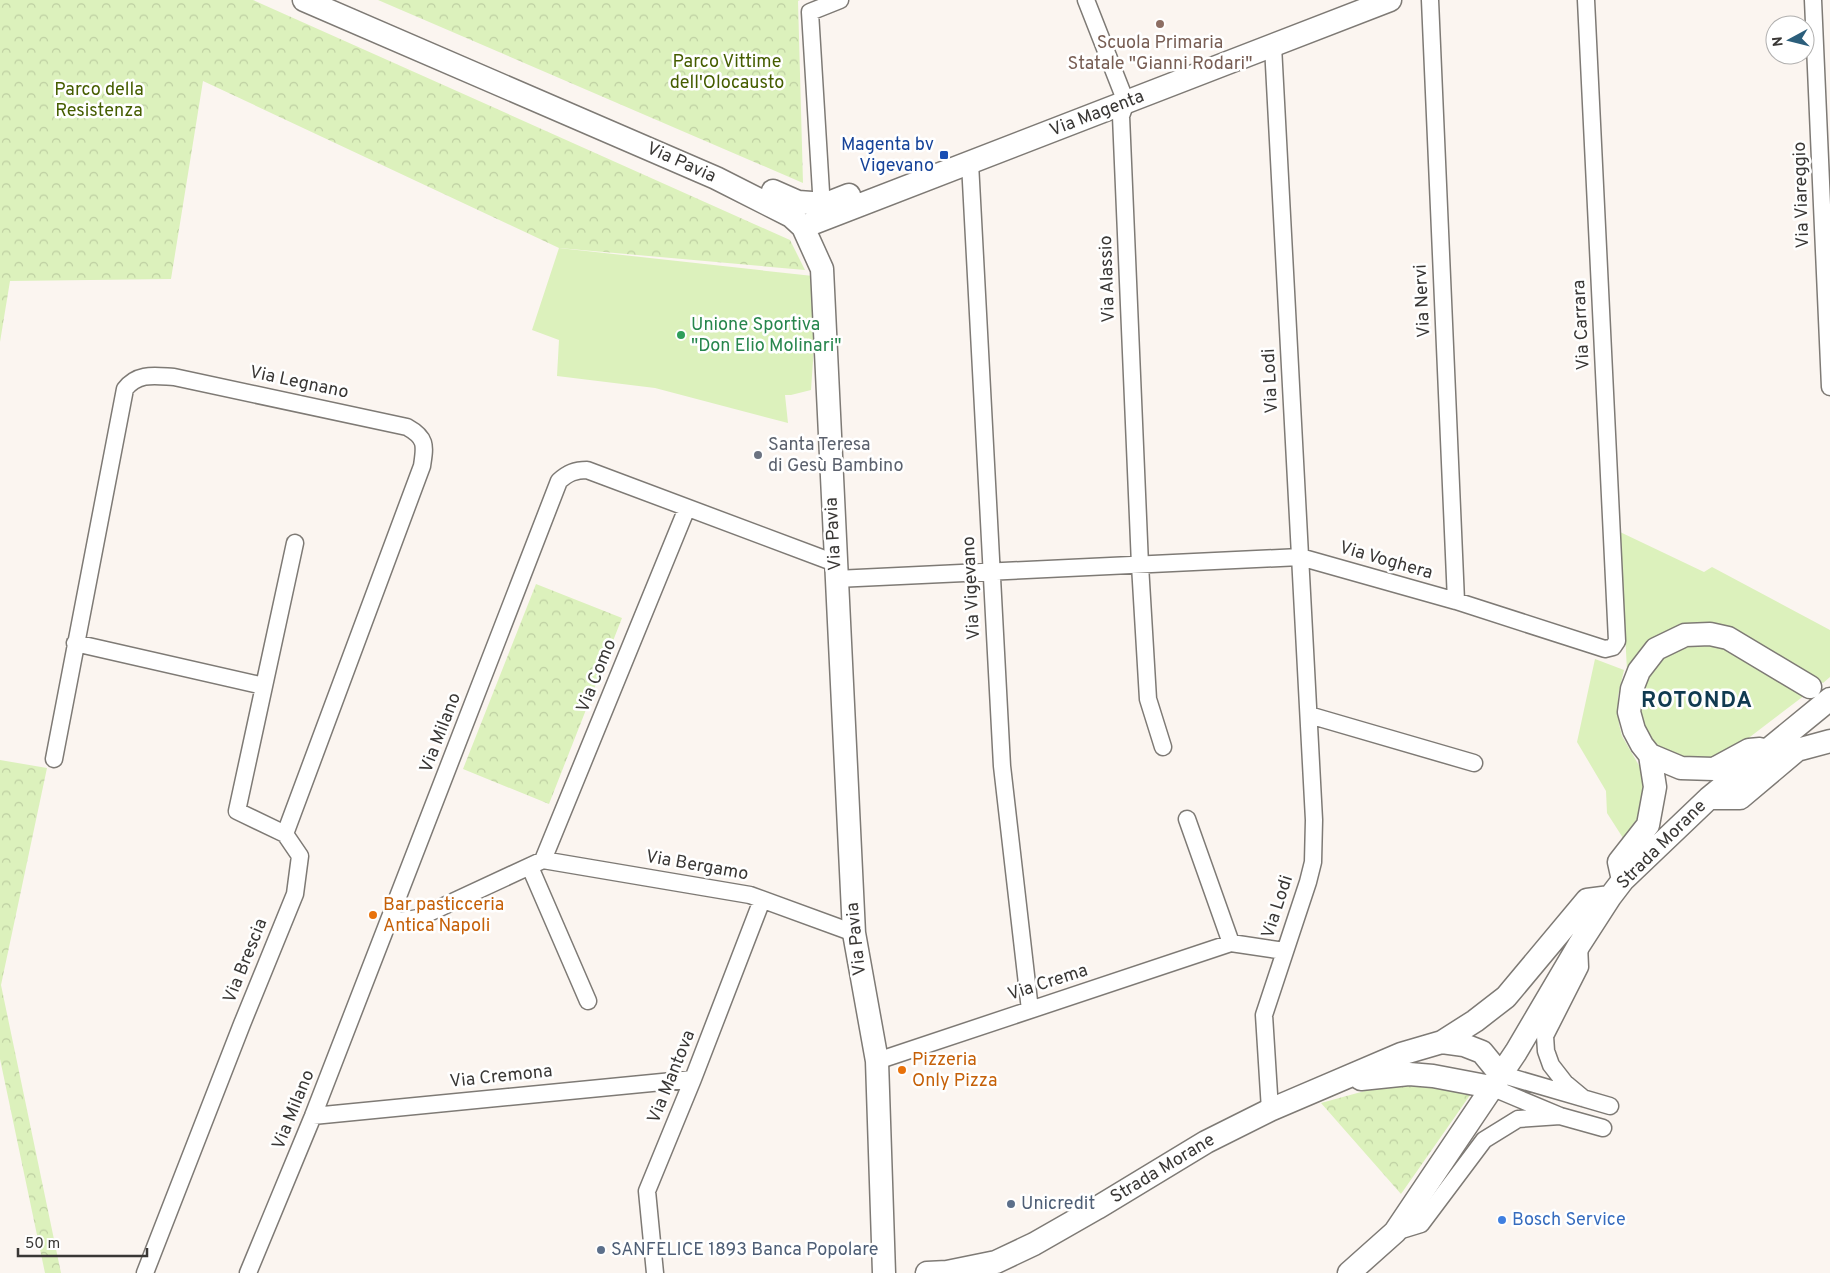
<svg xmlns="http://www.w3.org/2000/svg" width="1830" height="1273" font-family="Overpass,sans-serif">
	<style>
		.green { fill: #dcf1bc }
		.park { fill: url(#park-crowns) }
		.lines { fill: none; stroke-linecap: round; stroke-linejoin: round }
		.street-casing { stroke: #7e7a75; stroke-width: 19 }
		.secondary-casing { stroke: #7e7a75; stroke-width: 25 }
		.street { stroke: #fff; stroke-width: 16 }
		.secondary { stroke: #fff; stroke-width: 22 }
		.education-dot { fill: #8d6e63; stroke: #fff; stroke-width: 2 }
		.transit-dot { fill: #1a4fb4; stroke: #fff; stroke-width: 2 }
		.leisure-dot { fill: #2e9e5b; stroke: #fff; stroke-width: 2 }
		.worship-dot { fill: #6b7280; stroke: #fff; stroke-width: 2 }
		.food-dot { fill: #e8710a; stroke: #fff; stroke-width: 2 }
		.service-dot { fill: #5c6f8a; stroke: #fff; stroke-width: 2 }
		.shop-dot { fill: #3f7fe0; stroke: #fff; stroke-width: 2 }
		.labels { text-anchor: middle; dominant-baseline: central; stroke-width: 5; stroke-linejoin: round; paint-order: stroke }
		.education-label { font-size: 18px; fill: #785e54; stroke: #fff }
		.park-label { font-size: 18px; fill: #455d00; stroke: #fff }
		.street-label { font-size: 18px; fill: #393735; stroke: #fff }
		.transit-label { font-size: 18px; fill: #164399; stroke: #fff; text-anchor: end }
		.leisure-label { font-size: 18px; fill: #27864d; stroke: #fff; text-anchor: start }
		.worship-label { font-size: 18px; fill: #5b616d; stroke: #fff; text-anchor: start }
		.food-label { font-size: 18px; fill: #c56008; stroke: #fff; text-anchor: start }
		.service-label { font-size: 18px; fill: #4e5e75; stroke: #fff; text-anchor: start }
		.shop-label { font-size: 18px; fill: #366cbe; stroke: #fff; text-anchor: start }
		.district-label { font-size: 22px; font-weight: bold; letter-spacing: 1px; fill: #103a50; stroke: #fff }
	</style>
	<defs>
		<pattern id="park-crowns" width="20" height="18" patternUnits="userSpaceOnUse" patternTransform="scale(1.25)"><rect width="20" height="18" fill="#dcf1bc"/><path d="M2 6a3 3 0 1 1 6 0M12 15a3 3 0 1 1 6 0" fill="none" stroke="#becfa2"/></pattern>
	</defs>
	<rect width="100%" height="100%" fill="#fbf5f0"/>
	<!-- green -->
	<path class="green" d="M559 248 813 276 815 331 811 390 791 395H785L788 423 655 388 557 376 559 340 532 330Z
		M1620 532 1704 572 1712 567 1830 630V677L1823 683 1739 632 1726 627 1627 671Z
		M1690 644 1717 645 1805 695 1725 756 1715 760 1664 757C1658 748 1648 738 1644 729 1633 704 1643 670 1665 656 1672 651 1682 648 1690 644Z
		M1595 659 1624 670 1618 696 1619 724 1622 736 1641 769 1645 780 1642 812 1623 838 1607 813 1606 791 1577 742Z"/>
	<!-- park -->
	<path class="park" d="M0 0H253L790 240 805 270 559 248 203 81 171 279 10 281 0 342Z
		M378 0H800L798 1 803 183Z
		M536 584 622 618 549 804 463 769Z
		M0 760 47 768 1 985 61 1273H45L0 1059Z
		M1412 1078 1475 1088 1401 1194 1321 1103Z"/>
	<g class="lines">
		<defs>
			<path id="street" d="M1086 0 1126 102 1121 116 1140 565 1148 699 1163 747
				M1430 0 1456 601
				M1813 0 1830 387
				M970 163 1002 766 1030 1010
				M821 192 810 12 840 0
				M836 579 1300 557 1456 601 1605 649 1613 647 1617 641 1586 0
				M75 643 264 686
				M1309 715 1474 763
				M54 759 125 389C138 372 156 376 174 377L407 427C427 438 425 446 422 466L285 834
				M1187 819 1231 943
				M543 860 687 508
				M530 867 588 1001
				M389 923 418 918 543 860 750 895 854 933
				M1579 945 1580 967 1545 1036 1546 1051 1551 1065 1565 1083 1583 1098
				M877 1061 1231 943 1284 951
				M1500 1074 1610 1106
				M1491 1087 1560 1116 1603 1128
				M1270 1110 1264 1015 1308 882 1313 862 1314 820 1273 46
				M313 1116 693 1079
				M1395 1232 1421 1224 1484 1140 1518 1119 1560 1116
				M145 1273 242 1024 295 894 300 856 285 834 237 811 295 543
				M248 1273 313 1116 559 481C568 473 575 470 587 470L835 563
				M655 1273 647 1191 693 1079 762 900"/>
			<path id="secondary" d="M304 0 716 178 791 216 803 227 822 269 854 933 877 1061 884 1273
				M773 191 798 202 826 204 849 195
				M803 227 1390 0
				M1760 749 1749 750 1714 769 1681 768 1650 755 1642 745 1634 730 1629 712 1632 689 1639 671 1656 649 1685 635 1710 634 1728 638 1810 687
				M1709 798H1740L1797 750 1830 741
				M1623 880 1619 862 1648 825 1655 787 1650 755
				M1442 1042 1475 1021 1506 997 1587 900 1610 897
				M1361 1079 1409 1074 1433 1076 1491 1087
				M927 1273 947 1272 996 1262 1034 1244 1097 1208 1206 1142 1270 1110 1401 1054 1442 1042 1464 1045 1482 1052 1500 1074
				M1349 1273 1395 1232 1516 1052 1579 945 1610 897 1623 880 1709 798 1830 699"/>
		</defs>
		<!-- street casing -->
		<use href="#street" class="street-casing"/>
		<!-- secondary casing -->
		<use href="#secondary" class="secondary-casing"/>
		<!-- street -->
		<use href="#street" class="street"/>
		<!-- secondary -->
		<use href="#secondary" class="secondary"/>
	</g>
	<!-- markers -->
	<circle class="education-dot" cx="1160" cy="24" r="5"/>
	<rect class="transit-dot" x="939" y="150" width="10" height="10" rx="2.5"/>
	<circle class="leisure-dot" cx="681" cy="335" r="5"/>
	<circle class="worship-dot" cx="758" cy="455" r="5"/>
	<g class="food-dot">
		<circle cx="373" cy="915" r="5"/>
		<circle cx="902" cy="1070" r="5"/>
	</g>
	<g class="service-dot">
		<circle cx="1011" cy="1204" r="5"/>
		<circle cx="601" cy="1250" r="5"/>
	</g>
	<circle class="shop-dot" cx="1502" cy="1220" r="5"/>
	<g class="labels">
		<!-- education labels -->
		<g class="education-label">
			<text x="1160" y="43">Scuola Primaria<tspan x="1160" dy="21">Statale "Gianni Rodari"</tspan></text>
		</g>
		<!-- park labels -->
		<g class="park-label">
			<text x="727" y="62">Parco Vittime<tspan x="727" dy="21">dell'Olocausto</tspan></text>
			<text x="99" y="90">Parco della<tspan x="99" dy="21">Resistenza</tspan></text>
		</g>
		<!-- street labels -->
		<g class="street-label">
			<text transform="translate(1097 114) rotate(-21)">Via Magenta</text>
			<text transform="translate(681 163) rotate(24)">Via Pavia</text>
			<text transform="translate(1802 195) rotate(-92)">Via Viareggio</text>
			<text transform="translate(1108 279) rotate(-92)">Via Alassio</text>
			<text transform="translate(1423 301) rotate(-93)">Via Nervi</text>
			<text transform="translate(1582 325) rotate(-93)">Via Carrara</text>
			<text transform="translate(1271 381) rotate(-93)">Via Lodi</text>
			<text transform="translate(299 383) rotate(12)">Via Legnano</text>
			<text transform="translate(834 534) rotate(-93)">Via Pavia</text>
			<text transform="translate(1386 561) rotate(16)">Via Voghera</text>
			<text transform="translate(972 588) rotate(-93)">Via Vigevano</text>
			<text transform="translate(597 676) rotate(-68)">Via Como</text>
			<text transform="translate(441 733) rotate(-69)">Via Milano</text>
			<text transform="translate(1662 845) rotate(-45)">Strada Morane</text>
			<text transform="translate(697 866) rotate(10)">Via Bergamo</text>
			<text transform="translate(1278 907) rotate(-72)">Via Lodi</text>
			<text transform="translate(857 939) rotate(-96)">Via Pavia</text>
			<text transform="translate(246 961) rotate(-68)">Via Brescia</text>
			<text transform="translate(1048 983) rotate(-18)">Via Crema</text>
			<text transform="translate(501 1077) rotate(-6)">Via Cremona</text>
			<text transform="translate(672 1077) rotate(-68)">Via Mantova</text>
			<text transform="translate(294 1110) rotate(-68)">Via Milano</text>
			<text transform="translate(1163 1169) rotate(-31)">Strada Morane</text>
		</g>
		<!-- transit labels -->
		<g class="transit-label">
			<text x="934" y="145">Magenta bv<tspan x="934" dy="21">Vigevano</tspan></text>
		</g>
		<!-- leisure labels -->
		<g class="leisure-label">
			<text x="691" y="325">Unione Sportiva<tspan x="691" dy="21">"Don Elio Molinari"</tspan></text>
		</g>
		<!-- worship labels -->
		<g class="worship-label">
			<text x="768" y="445">Santa Teresa<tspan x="768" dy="21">di Gesù Bambino</tspan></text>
		</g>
		<!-- food labels -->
		<g class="food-label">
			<text x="383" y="905">Bar pasticceria<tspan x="383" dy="21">Antica Napoli</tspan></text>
			<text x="912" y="1060">Pizzeria<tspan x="912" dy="21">Only Pizza</tspan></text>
		</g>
		<!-- service labels -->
		<g class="service-label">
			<text x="1021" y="1204">Unicredit</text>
			<text x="611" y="1250">SANFELICE 1893 Banca Popolare</text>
		</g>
		<!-- shop labels -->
		<g class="shop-label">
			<text x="1512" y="1220">Bosch Service</text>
		</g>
		<!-- district labels -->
		<g class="district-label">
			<text x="1697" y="701">ROTONDA</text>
		</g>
	</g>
	<!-- north arrow -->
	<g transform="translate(1790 40) rotate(263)"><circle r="24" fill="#ffffff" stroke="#b0afae"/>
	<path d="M0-4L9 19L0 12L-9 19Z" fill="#2b5e7b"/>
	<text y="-8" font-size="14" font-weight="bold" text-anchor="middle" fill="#393735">N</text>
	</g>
	<!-- scale -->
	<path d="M18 1248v8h129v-8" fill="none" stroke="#393735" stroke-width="2.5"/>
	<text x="25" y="1248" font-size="15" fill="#393735" stroke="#ffffff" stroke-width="4" paint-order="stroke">50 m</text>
</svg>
